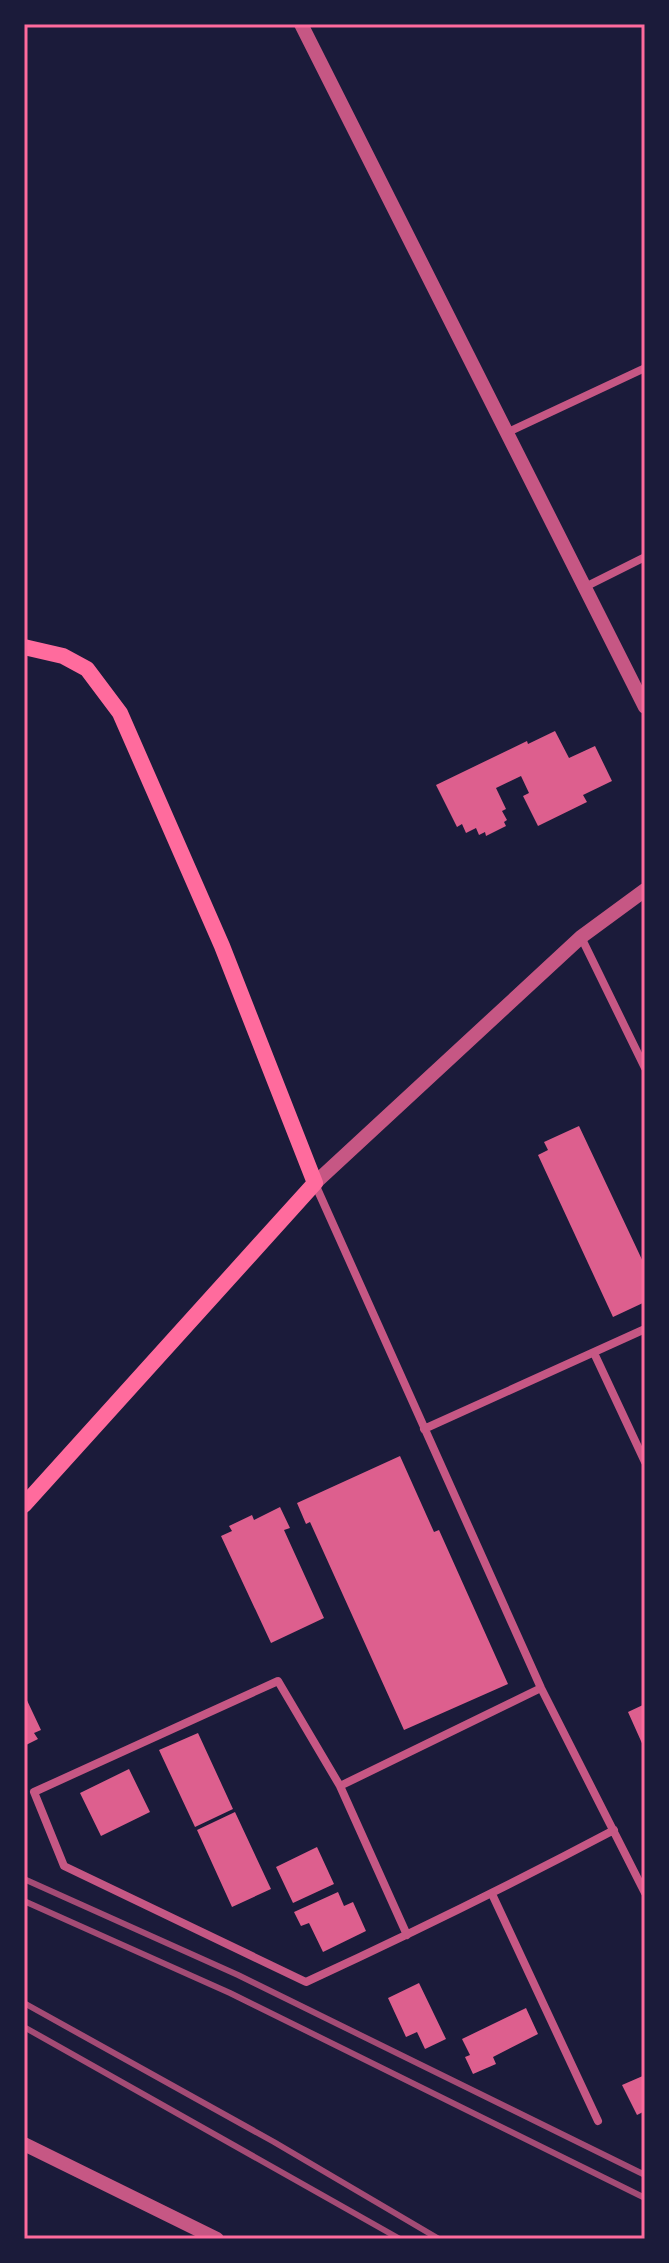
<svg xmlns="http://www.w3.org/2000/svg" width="669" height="2263" font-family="Figtree,sans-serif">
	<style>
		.building { fill: #dd5f8e }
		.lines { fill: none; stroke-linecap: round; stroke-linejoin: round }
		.minor { stroke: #c65784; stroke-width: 8 }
		.tertiary { stroke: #c65784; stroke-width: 14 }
		.secondary { stroke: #ff6b9d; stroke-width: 16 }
		.rail { stroke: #a44b75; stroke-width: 6 }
		.neatline { fill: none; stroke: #ff6b9d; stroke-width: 3 }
	</style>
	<rect width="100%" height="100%" fill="#1b1b3a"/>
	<!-- building -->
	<path class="building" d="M555 731 569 758 595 746 612 781 583 795 587 802 538 826 523 796 529 793 521 776 496 788 506 809 502 811 507 820 504 822 506 826 486 836 485 832 479 835 476 828 466 833 462 824 457 827 436 785 527 741 528 744Z
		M579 1126 645 1266V1302L613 1317 538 1155 548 1150 544 1142Z
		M400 1456 434 1532 439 1530 508 1684 404 1730 310 1522 306 1524 297 1503Z
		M280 1507 290 1528 284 1530 324 1618 271 1643 221 1536 232 1531 229 1526 252 1515 254 1520Z
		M24 1694 41 1730 34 1733 38 1739 24 1746Z
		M645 1704V1750L628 1712Z
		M198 1733 233 1809 195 1827 159 1750Z
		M129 1769 150 1812 101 1836 80 1793Z
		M235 1812 271 1889 232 1907 197 1830Z
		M317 1847 334 1884 293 1903 276 1867Z
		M338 1892 344 1906 353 1902 366 1931 323 1952 309 1923 301 1926 294 1912Z
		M419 1983 446 2039 425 2049 417 2032 406 2037 388 1998Z
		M526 2008 538 2034 493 2057 496 2064 473 2074 465 2057 470 2055 462 2039Z
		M645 2075V2111L637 2115 622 2085Z"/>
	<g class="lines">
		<!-- minor -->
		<path class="minor" d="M506 433 645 368
			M585 587 645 557
			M581 937 645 1068
			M315 1184 541 1688 645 1893
			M594 1353 645 1462
			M424 1429 645 1329
			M340 1786 541 1688
			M492 1894 598 2121
			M407 1935 340 1786 278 1681 34 1792 64 1866 306 1982C410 1934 512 1884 614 1830"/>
		<!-- tertiary -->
		<path class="tertiary" d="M301 24 645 707
			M315 1183 581 937 645 890
			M24 2144 217 2239"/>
		<!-- secondary -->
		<path class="secondary" d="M24 647 63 656 87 669 120 713 222 946 315 1183 24 1505"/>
		<!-- rail -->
		<path class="rail" d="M24 1879 238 1975 645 2175
			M24 1901 230 1993 645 2198
			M24 2003 274 2142 439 2239
			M24 2027 400 2239"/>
	</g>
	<!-- border -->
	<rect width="669" height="2263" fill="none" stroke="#1b1b3a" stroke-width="52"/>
	<rect x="26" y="26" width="617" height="2211" class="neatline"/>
</svg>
